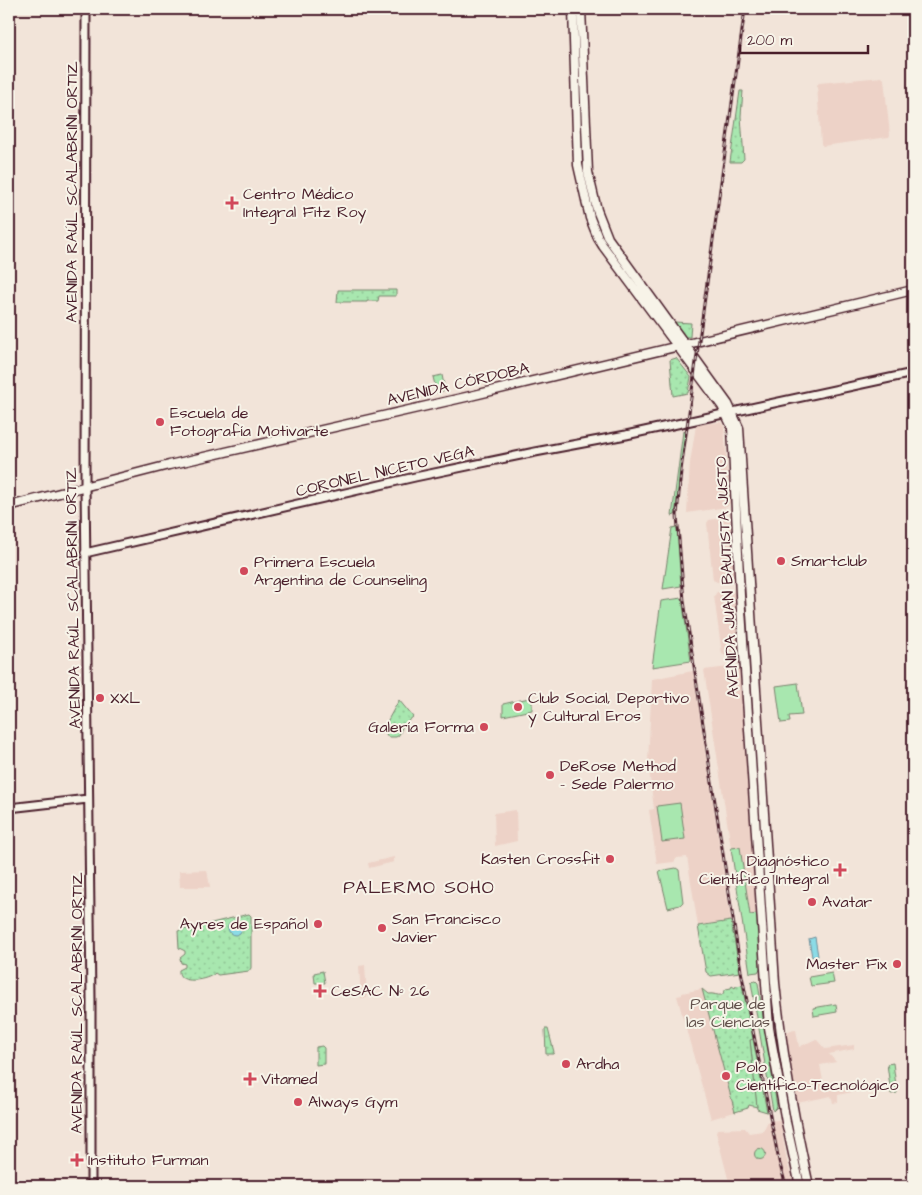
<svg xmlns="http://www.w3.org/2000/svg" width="922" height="1195" font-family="'Architects Daughter',sans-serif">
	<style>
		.built { fill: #edd2c7 }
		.green { fill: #a8e7af; stroke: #79836d }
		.park { fill: url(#park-dots); stroke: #79836d }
		.water { fill: #8bdbe6; stroke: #71909b }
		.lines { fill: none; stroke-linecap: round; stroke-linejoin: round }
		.secondary-casing { stroke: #4a1f2b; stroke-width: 11 }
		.primary-casing { stroke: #4a1f2b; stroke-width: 11 }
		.secondary { stroke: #f7f3e8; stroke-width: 7 }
		.primary { stroke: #f7f3e8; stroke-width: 8 }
		.rail-casing { stroke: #4a1f2b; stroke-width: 3 }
		.rail { stroke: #f7f3e8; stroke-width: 1; stroke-dasharray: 4; stroke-linecap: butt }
		.poi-dot { fill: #d1495b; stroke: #f7f3e8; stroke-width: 2 }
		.labels { text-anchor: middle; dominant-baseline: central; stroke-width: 4; stroke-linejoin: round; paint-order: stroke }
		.street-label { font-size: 16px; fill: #4a1f2b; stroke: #f7f3e8 }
		.poi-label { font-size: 16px; fill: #4a1f2b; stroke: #f7f3e8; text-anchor: start }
		.park-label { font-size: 16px; fill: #62514c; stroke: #f7f3e8 }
		.neighbourhood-label { font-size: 18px; letter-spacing: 1px; fill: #4a1f2b; stroke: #f7f3e8 }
	</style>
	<defs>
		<pattern id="park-dots" width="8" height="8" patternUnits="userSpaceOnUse" patternTransform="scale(1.25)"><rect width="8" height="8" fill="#a8e7af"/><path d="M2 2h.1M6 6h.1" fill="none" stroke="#92c697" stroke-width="1.8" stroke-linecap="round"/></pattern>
	</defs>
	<rect width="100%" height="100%" fill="#f2e4d9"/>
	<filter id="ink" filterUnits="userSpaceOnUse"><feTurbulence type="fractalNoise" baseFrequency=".02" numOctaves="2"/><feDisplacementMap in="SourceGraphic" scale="10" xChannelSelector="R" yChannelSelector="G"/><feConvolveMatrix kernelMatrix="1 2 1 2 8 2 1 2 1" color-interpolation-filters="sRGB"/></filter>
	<g filter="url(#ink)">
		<!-- built -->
		<path class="built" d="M882 77 884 79 890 135 889 137 823 146 821 144 817 85 819 83Z
			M721 422 724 426 730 503 727 507 687 513 690 463 696 425Z
			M727 517 730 520 735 577 732 580 717 582 713 580 707 523 709 520Z
			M731 590 735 593 740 653 737 655 726 656 722 654 714 596 717 592Z
			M737 666 740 669 757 914 750 916 740 848H731L704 670Z
			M693 671 731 921 698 926 687 857 677 858 674 862 657 864 649 810 654 809 648 762 652 679Z
			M516 810 517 841 495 846 494 813Z
			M394 857V862L369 868 368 863Z
			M207 870 210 887H180L179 871Z
			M365 965 367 998H361L359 966Z
			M742 985 753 1039 751 1040 757 1107 749 1105 748 1108 711 1119 677 996 682 995V993L702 989 708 994 714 993 719 996 722 995 726 989 731 988 732 986 735 988 736 986Z
			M796 1030 799 1047 816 1039 825 1049 854 1045V1049L829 1054 836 1062 820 1065 825 1091 860 1085 861 1090 838 1095V1102L833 1103 831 1096 797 1103 786 1034 788 1031Z
			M768 1121 778 1120 780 1122 787 1161 794 1186H730L716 1132 717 1129 745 1128 749 1133 763 1131Z"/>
		<!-- green -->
		<path class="green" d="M442 375 445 390 437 393 433 377Z
			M683 431 686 432 675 515 672 516Z
			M677 527 681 586 663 589 672 528Z
			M682 598 691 661 652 667 661 601Z
			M798 683 802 715 789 716 790 722 781 723 776 686Z
			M529 698 532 700V710L503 716V704Z
			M680 803 685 839 662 842 657 806Z
			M740 847 750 915 757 914 761 967 758 972 750 973 731 848Z
			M676 868 679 870 683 902 680 905 668 908 659 871Z
			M832 973 834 983 811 986 809 977Z
			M756 981 758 983 777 1107 773 1111 751 982Z
			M836 1004 837 1012 814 1016 813 1008Z
			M753 1039 767 1112 757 1109 750 1040Z
			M754.5 1154a5.5 5.5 0 1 1 11 0a5.5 5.5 0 1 1-11 0Z"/>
		<!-- park -->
		<path class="park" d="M740 91H743L741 116 744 159 741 162H730Z
			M338 290H396V296H379L378 301H367V302H337Z
			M675 322 691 323 690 337H685L675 324Z
			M676 358 691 377 688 393 673 396 670 360Z
			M399 700 413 717 403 725 399 735 396 737H388L383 729Z
			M249 914 251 916V968L249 971 218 975 215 973C209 980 177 986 179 970L185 967V964L181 963 180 958 185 954V951L179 948 178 931Z
			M731 921 740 972 711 976 706 972 698 926Z
			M323 971 325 983H315L314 973Z
			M742 985 753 1039 750 1040 757 1107 749 1105 748 1108 735 1112 702 989 708 994C714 993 717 996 722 995L726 989 731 988 732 986 735 988 736 986Z
			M545 1029H548L554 1052 553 1054H546Z
			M322 1046 324 1048V1064L316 1065V1047Z
			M893 1063 897 1093 891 1094 887 1064Z"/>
		<!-- water -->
		<path class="water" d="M228 928a7 7 0 1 1 14 0a7 7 0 1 1-14 0Z
			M815 937 818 956 812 957 809 939Z"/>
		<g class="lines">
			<defs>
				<path id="secondary" d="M86 9 85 485 91 1000V1186
					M85 553 415 477 535 452 626 435 913 373
					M9 808 88 799"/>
				<path id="primary" d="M573 9 578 165 590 218 598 238 603 246 722 406 732 427 740 595 769 1028 786 1122 800 1186
					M581 9 588 172 597 210 608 238 728 404 739 428 775 983C782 1052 794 1119 809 1186
					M9 506 169 465 466 397 913 290"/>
			</defs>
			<!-- secondary casing -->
			<use href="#secondary" class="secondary-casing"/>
			<!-- primary casing -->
			<use href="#primary" class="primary-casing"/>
			<!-- secondary -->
			<use href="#secondary" class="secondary"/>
			<!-- primary -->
			<use href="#primary" class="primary"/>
			<defs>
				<path id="rail" d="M745 9 681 470 677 515 684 601 741 971 779 1161 786 1186"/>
			</defs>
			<!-- rail casing -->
			<use href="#rail" class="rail-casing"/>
			<!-- rail -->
			<use href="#rail" class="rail"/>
		</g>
	</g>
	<!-- markers -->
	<g class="poi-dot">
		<path d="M229.5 195.5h5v5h5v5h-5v5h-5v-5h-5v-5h5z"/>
		<circle cx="160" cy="422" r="5"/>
		<circle cx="781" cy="561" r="5"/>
		<circle cx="244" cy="571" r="5"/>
		<circle cx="100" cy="698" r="5"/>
		<circle cx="518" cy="707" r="5"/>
		<circle cx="484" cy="727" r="5"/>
		<circle cx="550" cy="775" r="5"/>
		<circle cx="610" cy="859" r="5"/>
		<path d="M837.5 862.5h5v5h5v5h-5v5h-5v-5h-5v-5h5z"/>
		<circle cx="812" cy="902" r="5"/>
		<circle cx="318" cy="924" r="5"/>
		<circle cx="382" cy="928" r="5"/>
		<circle cx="897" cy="964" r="5"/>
		<path d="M317.5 983.5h5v5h5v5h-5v5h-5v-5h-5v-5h5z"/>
		<circle cx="566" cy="1064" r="5"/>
		<circle cx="726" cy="1076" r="5"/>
		<path d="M247.5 1071.5h5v5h5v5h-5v5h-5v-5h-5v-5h5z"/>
		<circle cx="298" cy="1102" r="5"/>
		<path d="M74.5 1152.5h5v5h5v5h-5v5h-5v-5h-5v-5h5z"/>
	</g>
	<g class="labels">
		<!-- street labels -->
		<g class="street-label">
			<text transform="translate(72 192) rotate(-90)">AVENIDA RAÚL SCALABRINI ORTIZ</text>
			<text transform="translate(458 384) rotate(-13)">AVENIDA CÓRDOBA</text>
			<text transform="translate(385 471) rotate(-13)">CORONEL NICETO VEGA</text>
			<text transform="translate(727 577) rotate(-93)">AVENIDA JUAN BAUTISTA JUSTO</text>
			<text transform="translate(73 598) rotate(-91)">AVENIDA RAÚL SCALABRINI ORTIZ</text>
			<text transform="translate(77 1003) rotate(-90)">AVENIDA RAÚL SCALABRINI ORTIZ</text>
		</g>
		<!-- poi labels -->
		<g class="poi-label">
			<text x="243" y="194">Centro Médico<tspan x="243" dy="18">Integral Fitz Roy</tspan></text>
			<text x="170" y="413">Escuela de<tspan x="170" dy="18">Fotografía Motivarte</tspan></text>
			<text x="791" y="561">Smartclub</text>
			<text x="254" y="562">Primera Escuela<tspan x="254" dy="18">Argentina de Counseling</tspan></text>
			<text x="110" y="698">XXL</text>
			<text x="528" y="698">Club Social, Deportivo<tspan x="528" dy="18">y Cultural Eros</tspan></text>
			<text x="474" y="727" text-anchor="end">Galería Forma</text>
			<text x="560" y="766">DeRose Method<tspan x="560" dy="18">- Sede Palermo</tspan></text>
			<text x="600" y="859" text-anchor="end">Kasten Crossfit</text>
			<text x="829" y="861" text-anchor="end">Diagnóstico<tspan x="829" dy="18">Científico Integral</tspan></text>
			<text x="822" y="902">Avatar</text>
			<text x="392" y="919">San Francisco<tspan x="392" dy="18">Javier</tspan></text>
			<text x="308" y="924" text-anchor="end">Ayres de Español</text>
			<text x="887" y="964" text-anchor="end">Master Fix</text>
			<text x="331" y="991">CeSAC Nº 26</text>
			<text x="576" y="1064">Ardha</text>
			<text x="736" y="1067">Polo<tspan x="736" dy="18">Científico-Tecnológico</tspan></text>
			<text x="261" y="1079">Vitamed</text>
			<text x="308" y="1102">Always Gym</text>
			<text x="88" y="1160">Instituto Furman</text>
		</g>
		<!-- park labels -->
		<g class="park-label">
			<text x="728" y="1004">Parque de<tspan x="728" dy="18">las Ciencias</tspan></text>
		</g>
		<!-- neighbourhood labels -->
		<g class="neighbourhood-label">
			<text x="419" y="887">PALERMO SOHO</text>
		</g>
	</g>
	<!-- margin -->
	<rect width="922" height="1195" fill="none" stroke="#f7f3e8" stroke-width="30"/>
	<rect x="15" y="15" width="892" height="1165" fill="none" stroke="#4a1f2b" stroke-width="2" filter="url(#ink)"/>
	<!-- scale -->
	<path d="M740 45v8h128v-8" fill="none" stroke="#4a1f2b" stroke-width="2.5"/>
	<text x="747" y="45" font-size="15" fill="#4a1f2b" stroke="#f7f3e8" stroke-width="4" paint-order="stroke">200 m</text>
</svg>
